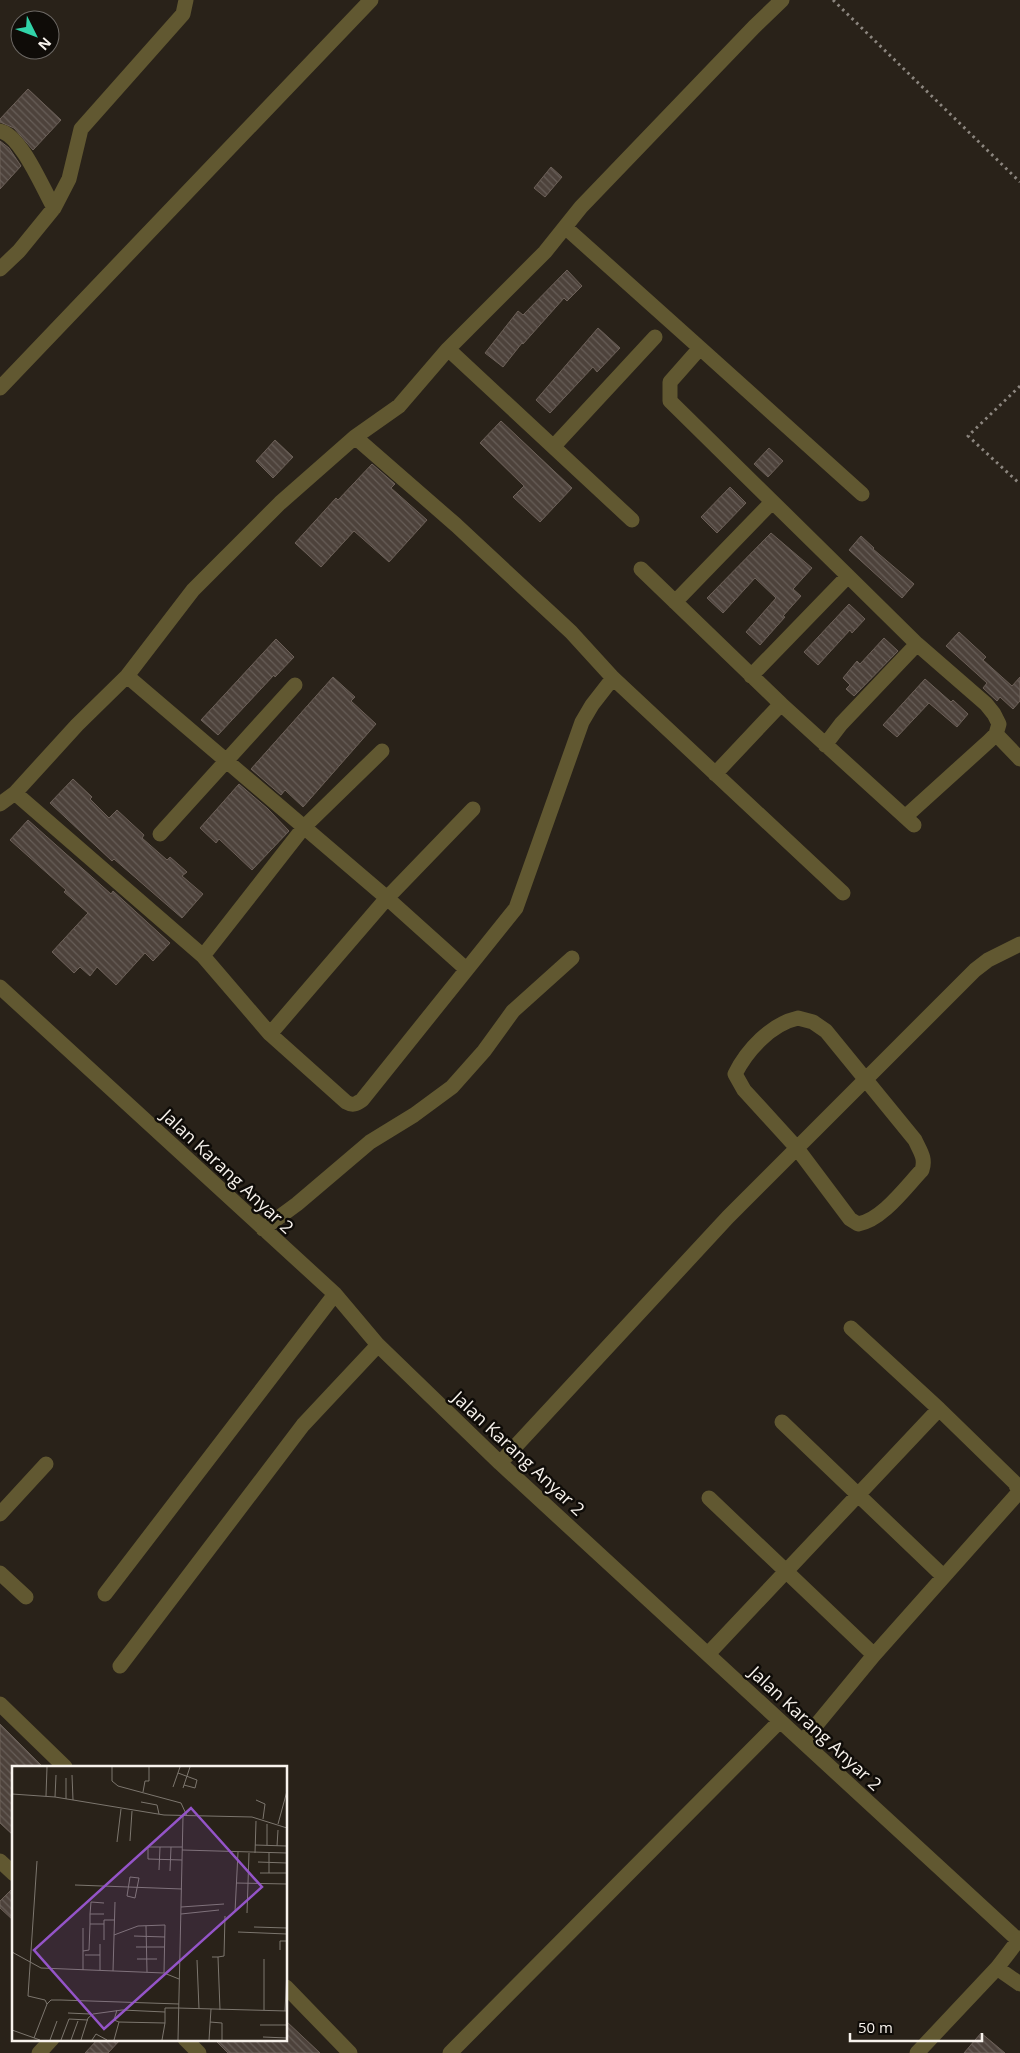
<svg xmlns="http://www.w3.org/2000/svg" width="1020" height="2053" font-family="'Open Sans',sans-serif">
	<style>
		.building { fill: url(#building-back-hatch); stroke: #6c6058 }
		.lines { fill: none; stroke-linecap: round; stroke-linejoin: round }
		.path { stroke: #8c867f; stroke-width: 3; stroke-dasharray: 2.5 4; stroke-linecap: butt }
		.minor { stroke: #615831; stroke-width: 15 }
		.labels { text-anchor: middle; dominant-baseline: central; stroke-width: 5; stroke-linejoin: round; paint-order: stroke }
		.street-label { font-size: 18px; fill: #f8f3ed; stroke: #0f0c08 }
		.inset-road { fill: none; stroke: #7c766e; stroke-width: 1 }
		.view { fill: #9454c8; fill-opacity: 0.15; stroke: #9454c8; stroke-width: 2.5 }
		.inset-edge { fill: none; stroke: #f8f3ed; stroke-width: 2.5 }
	</style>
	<defs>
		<pattern id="building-back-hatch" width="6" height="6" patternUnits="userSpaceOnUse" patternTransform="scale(1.25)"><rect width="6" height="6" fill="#4d423b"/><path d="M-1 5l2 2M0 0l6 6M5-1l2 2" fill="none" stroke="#675e58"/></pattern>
	</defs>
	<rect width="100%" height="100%" fill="#292219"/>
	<!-- building -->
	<path class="building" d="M28 89 61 120 33 150 14 128 0 122V119Z
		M0 141 9 148 21 166 0 189Z
		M551 167 562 177 545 197 534 188Z
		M567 270 582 286 567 301 564 298 523 344 522 343 503 367 485 353 518 311 523 315Z
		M598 328 620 348 597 372 593 367 550 413 536 400Z
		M501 421 572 488 540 522 513 497 524 486 480 443Z
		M275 440 293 457 273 478 256 461Z
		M769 448 783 461 768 477 754 464Z
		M372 464 395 484 391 488 427 520 389 562 354 531 321 567 295 543 336 498 338 500Z
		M730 487 746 503 717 533 701 517Z
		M771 533 812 568 793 589 801 596 783 616 785 617 760 645 746 632 776 598 755 578 723 613 707 598Z
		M861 536 874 548 873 549 914 584 902 598 849 550Z
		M849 604 865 619 852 633 850 630 818 665 804 652Z
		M959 632 986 657 983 660 1012 686 1020 677V701L1013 709 1000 697 997 701 983 688 987 683 946 646Z
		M884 638 898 651 854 696 846 689 850 685 843 678 857 661 860 664Z
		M276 639 294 657 275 677 274 675 218 735 201 720Z
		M333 677 355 697 351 701 376 724 303 807 285 790 281 795 251 769Z
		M925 679 951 702 953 700 968 714 957 727 929 703 897 737 883 725Z
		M73 779 92 797 90 799 109 818 117 810 144 835 142 838 167 860 170 857 187 872 182 876 203 894 182 918 114 859 112 861 50 803Z
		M239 784 268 809 289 831 252 870 219 839 216 843 200 828Z
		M28 820 111 894 113 891 170 943 153 961 145 953 116 985 97 967 90 976 80 967 74 973 52 952 88 913 64 892 66 890 10 840Z
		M0 1724 43 1767H14V1836L0 1823Z
		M14 1887V1921L0 1908V1901Z
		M286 2021 320 2053H228L214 2039H286Z
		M981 2033 1005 2053H964Z
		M98 2039H121L108 2053H85Z"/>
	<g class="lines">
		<!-- path -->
		<path class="path" d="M833 0 1020 182
			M1020 386 968 436 1020 484"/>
		<!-- minor -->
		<path class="minor" d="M0 131C21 135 43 189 54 208
			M565 227 700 348 670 382V401L848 576
			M0 269 19 251 54 208 69 179 81 129 183 14 186 0
			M700 348 862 494
			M448 349 632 520
			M0 388 371 0
			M355 437 456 525 571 632 613 678 843 893
			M554 446 655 337
			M641 569 781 704 715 774
			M675 602 772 502
			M127 676 387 898 466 969
			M751 676 848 576 917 644 841 724 825 745
			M781 704 914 825
			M996 734 1020 759
			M15 793 203 956 270 1034 346 1102C353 1106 356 1104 362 1100L516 908 582 722 592 705 613 678
			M0 804 15 793 77 725 127 676 193 590 280 503 355 437 399 406 448 349 545 252 581 207 754 27 782 0
			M905 817 989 741 996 734 999 724 994 714 986 704 917 644
			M160 834 295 685
			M203 956 304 827 382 751
			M0 987 335 1294 378 1345 500 1463 1018 1940
			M798 1018 813 1022 826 1031 915 1140C920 1151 926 1158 922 1170 905 1188 882 1220 858 1224L850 1219 796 1147 744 1090 735 1074C747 1050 771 1024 798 1018Z
			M270 1034 387 898 473 809
			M263 1229 297 1204 370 1142 414 1115 452 1087 484 1051 513 1011 572 958
			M851 1328 939 1409
			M782 1422 943 1576
			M500 1463 728 1217 975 970 988 960 1020 944
			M709 1498 874 1655
			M0 1514 46 1464
			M0 1573 26 1597
			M105 1594 335 1294
			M708 1654 939 1409 1015 1483 1019 1492 874 1655 803 1741
			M120 1666 303 1425 378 1345
			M0 1704 65 1767
			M0 1861 14 1874
			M997 1968 1020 1984
			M286 1987 350 2053
			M185 2039 199 2053
			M39 2053 52 2039
			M450 2053 780 1721
			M917 2053 997 1968 1020 1938"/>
	</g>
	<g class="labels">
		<!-- street labels -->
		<g class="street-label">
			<text transform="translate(228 1171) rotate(43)">Jalan Karang Anyar 2</text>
			<text transform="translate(519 1453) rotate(43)">Jalan Karang Anyar 2</text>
			<text transform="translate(816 1728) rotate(43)">Jalan Karang Anyar 2</text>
		</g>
	</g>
	<!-- overview -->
	<g transform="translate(12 1766)">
		<rect width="275" height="275" fill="#292219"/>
		<path class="inset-road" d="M100 1V15L106 20 169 37 175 50M166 7 185 14 183 22 172 19M60 9 61 34M54 12V33M161 21 168 1M171 22 178 1M131 26 133 15H137V1M0 28 43 31 152 49 240 51 275 62M34 30 35 1M43 31 44 9M244 34 253 38 251 53M129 36 145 39 147 48M266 58 275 25M118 75 120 45M105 76 109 43M243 79 275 80M255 79V58M265 80 266 64M170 84 275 87M243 87 244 55M170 94 136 93V81H170M246 96 275 97M147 104 148 81M158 105 159 81M248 107H275M257 107V87M118 111 127 112 123 132 115 130ZM224 117 275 118M63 119 170 123M169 141 212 138M223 146 226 86M235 147 237 87M78 148 79 136 92 137M169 148 207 144M92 158H78V148H92M134 160 135 206M242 161 275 162M71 162V185M226 166 275 168M102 169 126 160 153 159 152 207M122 170 153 171M92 174V154H102M124 181H152M268 184V175H275M0 186 29 202 152 207 167 213M73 189H88M200 191H206L208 244M206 191 212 190 213 150M125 193H145M252 193V244M185 194 187 243M71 204V185L77 184 78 158M88 204V178M101 205 103 136M35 238 39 234H49L167 238M105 244 102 254 107 256M273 245 275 203M153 246V242H165L275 245M56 247 78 248M198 256 210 257V274M248 259H275M0 264 28 274M251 271 275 272M22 272 35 238 33 234 16 230 25 95M38 274 45 255M49 274 57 253 76 254M59 274 66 255M69 274 76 252 81 248 110 244 153 246V257M80 274 84 268 95 274M102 274 107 256 153 257 150 274M166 274 171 50M197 274 199 243"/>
		<path class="view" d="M179 42 250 121 92 263 22 184Z"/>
		<rect width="275" height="275" class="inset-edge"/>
	</g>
	<!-- north arrow -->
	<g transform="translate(35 35) rotate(132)"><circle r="24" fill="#0f0c08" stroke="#6c6864"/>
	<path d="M0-4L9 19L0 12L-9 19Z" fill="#31d4a9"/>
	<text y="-8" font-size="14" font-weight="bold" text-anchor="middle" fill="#f8f3ed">N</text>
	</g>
	<!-- scale -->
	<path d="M850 2033v8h132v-8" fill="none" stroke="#f8f3ed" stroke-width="2.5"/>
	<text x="858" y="2033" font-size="15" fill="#f8f3ed" stroke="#0f0c08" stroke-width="4" paint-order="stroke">50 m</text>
</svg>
